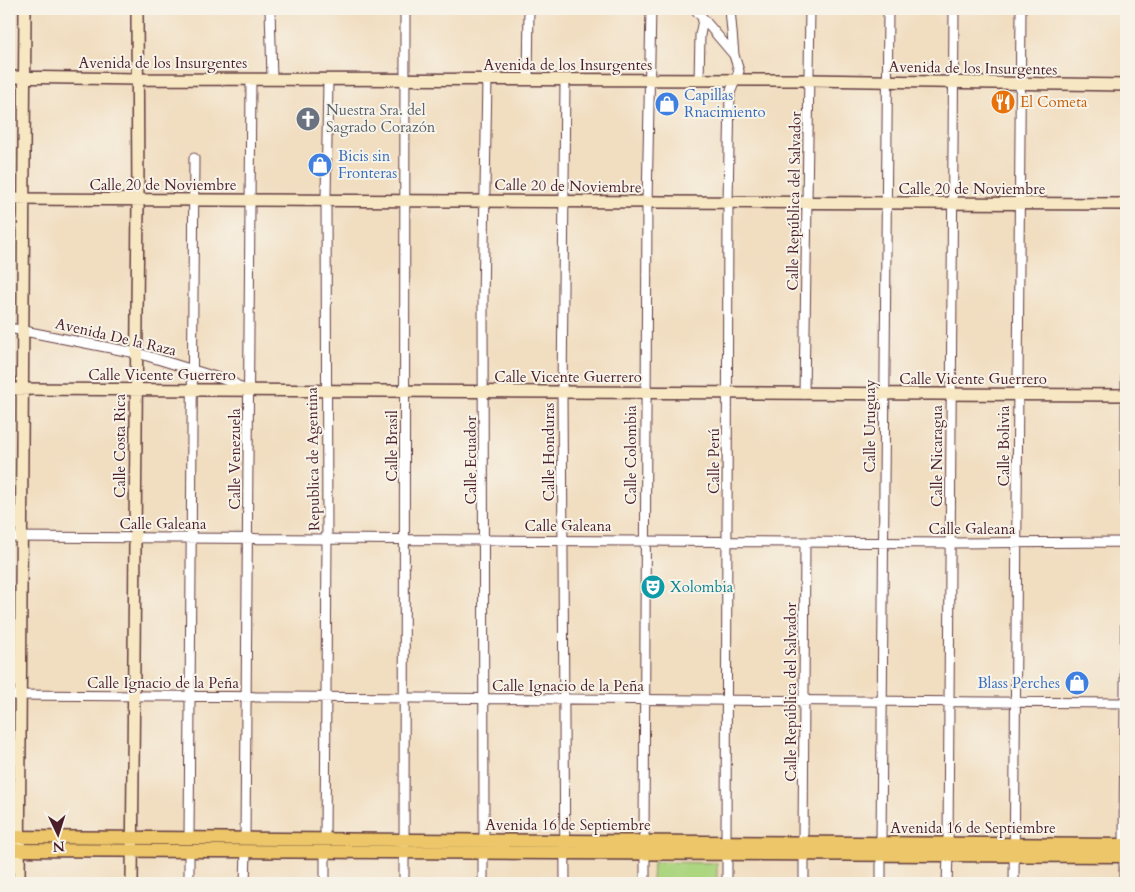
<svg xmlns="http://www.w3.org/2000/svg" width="1135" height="892" font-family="Cardo,serif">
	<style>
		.green { fill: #add681; stroke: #7c7a56 }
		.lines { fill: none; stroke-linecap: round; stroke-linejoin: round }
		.street-casing { stroke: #633c41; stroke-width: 11 }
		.secondary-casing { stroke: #633c41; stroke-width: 14 }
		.primary-casing { stroke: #633c41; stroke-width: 15 }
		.street { stroke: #fff; stroke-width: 9 }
		.secondary { stroke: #f7e8c3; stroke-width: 11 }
		.primary { stroke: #ecc669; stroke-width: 12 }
		.labels { text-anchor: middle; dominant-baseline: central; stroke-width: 4; stroke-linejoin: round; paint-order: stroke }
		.street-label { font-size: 15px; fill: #4a1f2b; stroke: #f7f3e8 }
		.shop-label { font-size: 15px; fill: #366cbe; stroke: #f7f3e8; text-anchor: start }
		.food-label { font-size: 15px; fill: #c56008; stroke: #f7f3e8; text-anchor: start }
		.worship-label { font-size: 15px; fill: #5b616d; stroke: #f7f3e8; text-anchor: start }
		.culture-label { font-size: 15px; fill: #0d838f; stroke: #f7f3e8; text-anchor: start }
	</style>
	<rect width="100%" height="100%" fill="#f7f3e8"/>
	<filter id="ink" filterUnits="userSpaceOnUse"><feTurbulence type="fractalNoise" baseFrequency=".02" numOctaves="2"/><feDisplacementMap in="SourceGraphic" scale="10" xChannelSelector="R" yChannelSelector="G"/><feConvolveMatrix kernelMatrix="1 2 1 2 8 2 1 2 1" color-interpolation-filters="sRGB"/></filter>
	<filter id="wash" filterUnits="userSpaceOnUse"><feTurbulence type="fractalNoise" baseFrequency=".0096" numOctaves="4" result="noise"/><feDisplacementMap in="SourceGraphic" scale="20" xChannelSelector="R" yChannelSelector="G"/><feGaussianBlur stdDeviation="1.12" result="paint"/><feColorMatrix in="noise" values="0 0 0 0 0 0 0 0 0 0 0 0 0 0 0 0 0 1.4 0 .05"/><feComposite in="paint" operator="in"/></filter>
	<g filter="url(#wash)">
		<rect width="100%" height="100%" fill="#f1ddbf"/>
		<!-- green -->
		<path class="green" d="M653 862 717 863V883H652Z"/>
	</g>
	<g filter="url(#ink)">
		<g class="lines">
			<defs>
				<path id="street" d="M270 9 272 79
					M695 9 734 55 739 71 730 93 728 202 726 842
					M730 9 734 55
					M528 80 529 9
					M699 80 700 35 703 20
					M9 328 141 354 232 382 244 390
					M1126 377V504
					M804 394 810 9
					M9 537 951 543 1126 542
					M9 695 1126 703
					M189 839 194 158
					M245 839 251 79
					M325 839 327 539 326 198 328 79
					M484 841 483 299 487 79
					M644 841 647 202 651 9
					M803 843 805 542
					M881 843 888 9
					M948 844 954 9
					M1124 845 1126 548
					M325 852V883
					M645 853V883
					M881 854V883
					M1124 856V883
					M189 883V851
					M245 883 246 851
					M404 883 405 9
					M483 883V854
					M565 883 562 393 565 80
					M727 883V853
					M804 883V854
					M947 883 948 855
					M1014 883 1021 9"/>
				<path id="secondary" d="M9 77 137 79 809 80 1126 85
					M9 199 1126 204
					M9 389 1126 395
					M19 883 25 9
					M132 883 138 200 137 9"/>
				<path id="primary" d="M9 837 1126 845
					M9 850 1126 856"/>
			</defs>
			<!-- street casing -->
			<use href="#street" class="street-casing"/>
			<!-- secondary casing -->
			<use href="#secondary" class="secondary-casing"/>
			<!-- primary casing -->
			<use href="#primary" class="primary-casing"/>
			<!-- street -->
			<use href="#street" class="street"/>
			<!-- secondary -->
			<use href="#secondary" class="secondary"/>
			<!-- primary -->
			<use href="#primary" class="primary"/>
		</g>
	</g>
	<!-- icons -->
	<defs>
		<symbol id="restaurant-disc" viewBox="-11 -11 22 22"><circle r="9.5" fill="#e8710a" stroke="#f7f3e8"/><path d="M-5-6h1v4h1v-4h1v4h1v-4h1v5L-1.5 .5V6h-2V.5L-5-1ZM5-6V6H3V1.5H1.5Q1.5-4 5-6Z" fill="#fff"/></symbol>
		<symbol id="shop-disc" viewBox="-11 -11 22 22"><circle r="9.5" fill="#3f7fe0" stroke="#f7f3e8"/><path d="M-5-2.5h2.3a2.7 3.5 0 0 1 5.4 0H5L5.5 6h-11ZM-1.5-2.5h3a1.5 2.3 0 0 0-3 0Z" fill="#fff"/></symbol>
		<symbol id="church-disc" viewBox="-11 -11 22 22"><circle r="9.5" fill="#6b7280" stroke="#f7f3e8"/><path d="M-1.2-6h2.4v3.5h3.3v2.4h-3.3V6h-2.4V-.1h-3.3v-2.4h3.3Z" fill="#fff"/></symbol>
		<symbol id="theatre-disc" viewBox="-11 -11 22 22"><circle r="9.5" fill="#0f9aa8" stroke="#f7f3e8"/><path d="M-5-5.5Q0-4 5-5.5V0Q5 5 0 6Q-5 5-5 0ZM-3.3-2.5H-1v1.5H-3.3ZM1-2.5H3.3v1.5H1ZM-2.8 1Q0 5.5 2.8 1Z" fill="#fff"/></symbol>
	</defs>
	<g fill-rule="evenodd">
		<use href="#restaurant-disc" x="989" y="88" width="28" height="28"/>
		<use href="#shop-disc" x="653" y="90" width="28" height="28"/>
		<use href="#church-disc" x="294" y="105" width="28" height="28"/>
		<use href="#shop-disc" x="306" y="151" width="28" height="28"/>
		<use href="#theatre-disc" x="639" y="573" width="28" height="28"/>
		<use href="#shop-disc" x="1063" y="669" width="28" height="28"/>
	</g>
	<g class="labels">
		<!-- street labels -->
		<g class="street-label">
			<text x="163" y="63">Avenida de los Insurgentes</text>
			<text x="568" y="65">Avenida de los Insurgentes</text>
			<text transform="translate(973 68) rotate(1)">Avenida de los Insurgentes</text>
			<text x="163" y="185">Calle 20 de Noviembre</text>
			<text transform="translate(568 186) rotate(1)">Calle 20 de Noviembre</text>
			<text x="972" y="189">Calle 20 de Noviembre</text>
			<text transform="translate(794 201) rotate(-89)">Calle República del Salvador</text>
			<text transform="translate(116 337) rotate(13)">Avenida De la Raza</text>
			<text x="162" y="375">Calle Vicente Guerrero</text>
			<text x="568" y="377">Calle Vicente Guerrero</text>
			<text x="973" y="379">Calle Vicente Guerrero</text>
			<text transform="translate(870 426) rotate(-90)">Calle Uruguay</text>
			<text transform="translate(120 446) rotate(-90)">Calle Costa Rica</text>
			<text transform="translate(392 446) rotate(-90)">Calle Brasil</text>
			<text transform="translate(1004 446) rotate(-90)">Calle Bolivia</text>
			<text transform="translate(549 452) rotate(-90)">Calle Honduras</text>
			<text transform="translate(631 455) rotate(-90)">Calle Colombia</text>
			<text transform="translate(937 456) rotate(-90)">Calle Nicaragua</text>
			<text transform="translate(235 459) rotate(-90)">Calle Venezuela</text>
			<text transform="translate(313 459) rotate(-91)">Republica de Agentina</text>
			<text transform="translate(471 460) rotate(-90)">Calle Ecuador</text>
			<text transform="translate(714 461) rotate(-90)">Calle Perú</text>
			<text x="163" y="524">Calle Galeana</text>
			<text x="568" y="526">Calle Galeana</text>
			<text x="972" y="529">Calle Galeana</text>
			<text x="163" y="683">Calle Ignacio de la Peña</text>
			<text x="568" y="686">Calle Ignacio de la Peña</text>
			<text transform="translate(791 692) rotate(-90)">Calle República del Salvador</text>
			<text x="568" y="825">Avenida 16 de Septiembre</text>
			<text x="973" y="828">Avenida 16 de Septiembre</text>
		</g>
		<!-- shop labels -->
		<g class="shop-label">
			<text x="684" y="95">Capillas<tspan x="684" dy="17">Rnacimiento</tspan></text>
			<text x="338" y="156">Bicis sin<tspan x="338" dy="17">Fronteras</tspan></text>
			<text x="1060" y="683" text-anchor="end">Blass Perches</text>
		</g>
		<!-- food labels -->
		<g class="food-label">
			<text x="1020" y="102">El Cometa</text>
		</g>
		<!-- worship labels -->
		<g class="worship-label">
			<text x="326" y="110">Nuestra Sra. del<tspan x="326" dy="17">Sagrado Corazón</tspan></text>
		</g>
		<!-- culture labels -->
		<g class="culture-label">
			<text x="670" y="587">Xolombia</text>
		</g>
	</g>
	<!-- margin -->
	<rect width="1135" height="892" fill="none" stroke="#f7f3e8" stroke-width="30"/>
	<!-- north arrow -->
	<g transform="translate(58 834) rotate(176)" stroke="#f7f3e8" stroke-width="4" paint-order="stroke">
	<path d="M0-4L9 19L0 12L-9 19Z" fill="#4a1f2b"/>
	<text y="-8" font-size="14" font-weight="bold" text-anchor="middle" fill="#4a1f2b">N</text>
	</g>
</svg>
